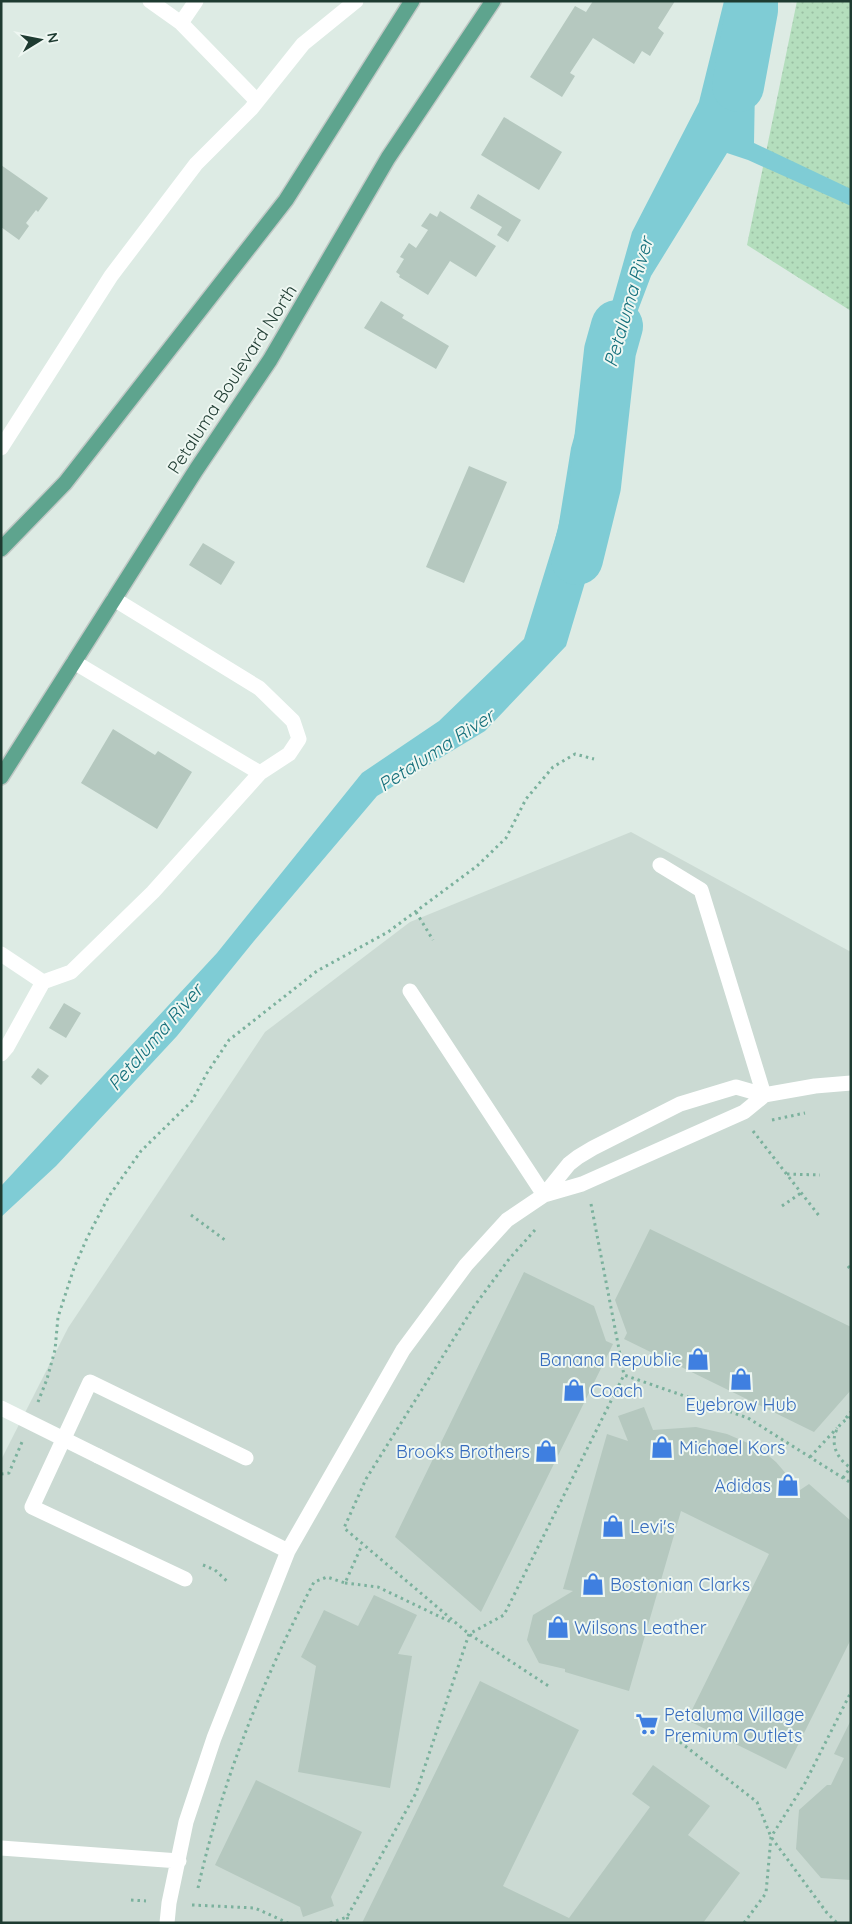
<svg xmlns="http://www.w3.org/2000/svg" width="852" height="1924" font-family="Quicksand,sans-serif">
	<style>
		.built { fill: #cbdad3 }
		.grass { fill: url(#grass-dots) }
		.water { fill: #7fccd5 }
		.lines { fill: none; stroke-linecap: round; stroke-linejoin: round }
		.river { stroke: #7fccd5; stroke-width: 52 }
		.building { fill: #b5c8bf }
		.major-casing { stroke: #c0c8c5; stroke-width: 18 }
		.path { stroke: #7bb19d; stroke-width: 3; stroke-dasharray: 2.5 4; stroke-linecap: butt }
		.minor { stroke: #fff; stroke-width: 15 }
		.major { stroke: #5ea48e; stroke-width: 15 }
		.minor-bridge { stroke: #fff; stroke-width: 15 }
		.labels { text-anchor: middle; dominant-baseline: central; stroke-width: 4; stroke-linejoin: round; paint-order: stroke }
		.street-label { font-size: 18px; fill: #1e3b31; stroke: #eef7f2 }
		.shop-label { font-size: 18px; fill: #366cbe; stroke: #eef7f2; text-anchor: start }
		.water-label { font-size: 19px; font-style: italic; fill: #146f7b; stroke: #eef7f2 }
	</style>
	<defs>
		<pattern id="grass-dots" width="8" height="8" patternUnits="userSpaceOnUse" patternTransform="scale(1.25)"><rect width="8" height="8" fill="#b4debd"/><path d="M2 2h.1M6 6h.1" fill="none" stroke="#9abfa3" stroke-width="1.8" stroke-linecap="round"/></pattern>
	</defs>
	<rect width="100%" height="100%" fill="#ddebe4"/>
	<!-- built -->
	<path class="built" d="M631 832 851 952V1923H1V1460L68 1328 265 1032 410 922Z"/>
	<!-- grass -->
	<path class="grass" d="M797 1H851V311L747 245Z"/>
	<!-- water -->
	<path class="water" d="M724 1H750L755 86 754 143 851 189V206L748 160 727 153 651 276 591 434 598 539 566 646 485 731 377 796 254 941 177 1036 56 1166 1 1217V1186L217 953 362 773 439 721 524 639 558 529 571 448 632 232 699 102Z"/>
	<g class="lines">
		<!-- river -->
		<path class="river" d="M738 86 752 10V1
			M577 559 595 486 610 351 617 326"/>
	</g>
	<!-- building -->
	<path class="building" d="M593 1H675L658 28 664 33 650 56 642 51 634 64 593 38 570 73 575 76 562 97 530 77 575 6 586 12Z
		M504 117 562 152 539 190 481 155Z
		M1 165 48 198 38 212 36 210 26 223 29 226 19 240 1 227Z
		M478 194 521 220 508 242 497 235 502 227 470 208Z
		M440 211 496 246 476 277 450 261 428 295 399 277 400 275 396 272 404 259 400 257 409 243 416 248 428 230 421 226 430 213 437 217Z
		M381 301 404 315 402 318 449 346 436 369 364 328Z
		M469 466 507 482 464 583 426 567Z
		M203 543 235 562 221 585 189 565Z
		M113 729 155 755 158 751 192 772 157 829 81 783Z
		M64 1003 81 1013 66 1038 49 1028Z
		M38 1068 49 1076 41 1085 31 1077Z
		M650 1229 851 1327V1390L814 1432 624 1339 627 1333 615 1300Z
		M524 1272 594 1306 606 1341 613 1344 481 1612 395 1537Z
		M644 1407 653 1430 696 1427 727 1434 750 1444 764 1452 776 1462 800 1490 809 1484 851 1521V1639L786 1769 687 1720 769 1554 681 1511 629 1691 565 1672V1669L539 1663 527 1640 533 1615 573 1591 563 1589 607 1434 628 1441 618 1416Z
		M374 1595 417 1615 398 1654 412 1656 390 1788 298 1772 316 1666 301 1657 324 1610 358 1626Z
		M480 1681 579 1730 503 1886 569 1918 650 1807 632 1794 653 1765 710 1806 688 1835 740 1873 703 1923H362Z
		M851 1720V1880L821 1878 796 1849 799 1810 827 1785H831L844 1758 834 1754Z
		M256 1780 362 1832 331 1897 334 1906 303 1917 300 1907 215 1865Z"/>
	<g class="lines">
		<defs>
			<path id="major" d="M1 549 65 483 286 200 412 1
				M1 777 196 470 270 360 388 158 493 1"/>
		</defs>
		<!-- major casing -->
		<use href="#major" class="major-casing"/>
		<!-- path -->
		<path class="path" d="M416 912 433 940
			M772 1120 805 1113
			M753 1131 820 1217
			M787 1174 820 1175
			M591 1204 624 1375
			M782 1206 801 1193
			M191 1215 225 1240
			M535 1230 509 1259 473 1308 366 1479 344 1528 469 1634 550 1687
			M848 1266 851 1270
			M38 1402 47 1379 55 1350 58 1317 74 1268 87 1238 109 1196 141 1151 192 1101 207 1073 229 1040 317 971 388 932 477 866 506 838 526 799 553 767 575 754 594 759
			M851 1417C827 1428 830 1455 851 1468
			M846 1418 851 1412
			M810 1457 837 1428
			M1 1474 9 1473 22 1442
			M843 1478 850 1468
			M203 1565 215 1570 229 1583
			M345 1583 378 1587 453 1623
			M680 1742 757 1802 771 1837 827 1913 837 1923
			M198 1888C222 1781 263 1679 314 1582L327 1577 345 1583 362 1545
			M131 1900 146 1901
			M192 1905 255 1908 288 1923
			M347 1917 349 1923
			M330 1923 347 1917 416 1793 469 1634 504 1615 624 1375 748 1418 851 1483
			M744 1923 766 1893 771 1837 805 1783 851 1692"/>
		<!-- minor -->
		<path class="minor" d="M150 1 181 23 257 101
			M181 23 196 1
			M1 448 111 276 196 164 251 109 303 44 356 1
			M74 662 260 773 289 754 299 739 293 721 259 688 114 599
			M660 865 701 890 764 1095
			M1 954 43 982 71 972 153 892 260 773
			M410 991 544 1195
			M1 1054 7 1047 43 982
			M544 1195 582 1184 744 1112 766 1094
			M98 1456 288 1551
			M185 1579 32 1507 90 1382 246 1458
			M1 1848 179 1861
			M167 1923 169 1903 186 1822 214 1738 288 1551 403 1350 466 1265 507 1220 544 1195 569 1164 578 1157 593 1148 680 1104 736 1087 764 1095 815 1086 851 1083"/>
		<!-- major -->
		<use href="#major" class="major"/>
		<!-- minor-bridge -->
		<path class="minor-bridge" d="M1 1408 98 1456"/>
	</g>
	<!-- icons -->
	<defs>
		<symbol id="shop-bare" viewBox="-9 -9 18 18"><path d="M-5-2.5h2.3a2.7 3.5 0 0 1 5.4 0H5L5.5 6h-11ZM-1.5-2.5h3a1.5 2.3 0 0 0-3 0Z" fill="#3f7fe0" stroke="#eef7f2" stroke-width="2.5" paint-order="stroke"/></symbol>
		<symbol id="supermarket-bare" viewBox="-9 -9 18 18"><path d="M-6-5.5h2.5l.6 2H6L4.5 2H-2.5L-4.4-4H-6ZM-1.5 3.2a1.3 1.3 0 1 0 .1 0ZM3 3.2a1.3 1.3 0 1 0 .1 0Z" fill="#3f7fe0" stroke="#eef7f2" stroke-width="2.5" paint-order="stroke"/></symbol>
	</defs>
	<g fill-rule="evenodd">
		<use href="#shop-bare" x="682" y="1343" width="32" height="32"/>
		<use href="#shop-bare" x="725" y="1363" width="32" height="32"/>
		<use href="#shop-bare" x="558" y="1374" width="32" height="32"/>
		<use href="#shop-bare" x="646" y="1431" width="32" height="32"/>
		<use href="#shop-bare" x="530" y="1435" width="32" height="32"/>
		<use href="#shop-bare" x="772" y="1469" width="32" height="32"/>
		<use href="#shop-bare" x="597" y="1510" width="32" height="32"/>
		<use href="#shop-bare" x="577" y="1568" width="32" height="32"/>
		<use href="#shop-bare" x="542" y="1611" width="32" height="32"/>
		<use href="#supermarket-bare" x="631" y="1708" width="32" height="32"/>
	</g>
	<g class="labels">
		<!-- street labels -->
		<g class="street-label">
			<text transform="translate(232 379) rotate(-57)">Petaluma Boulevard North</text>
		</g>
		<!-- shop labels -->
		<g class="shop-label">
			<text x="681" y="1359" text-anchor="end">Banana Republic</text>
			<text x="590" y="1390">Coach</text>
			<text x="741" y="1404" text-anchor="middle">Eyebrow Hub</text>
			<text x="679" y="1447">Michael Kors</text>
			<text x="530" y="1451" text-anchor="end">Brooks Brothers</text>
			<text x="771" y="1485" text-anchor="end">Adidas</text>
			<text x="630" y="1526">Levi's</text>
			<text x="610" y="1584">Bostonian Clarks</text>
			<text x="574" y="1627">Wilsons Leather</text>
			<text x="664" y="1714">Petaluma Village<tspan x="664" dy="21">Premium Outlets</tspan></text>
		</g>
		<!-- water labels -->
		<g class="water-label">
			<text transform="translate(628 302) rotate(-74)">Petaluma River</text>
			<text transform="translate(436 750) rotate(-33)">Petaluma River</text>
			<text transform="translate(155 1037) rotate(-49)">Petaluma River</text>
		</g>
	</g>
	<!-- border -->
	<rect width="852" height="1924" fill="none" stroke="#1e3b31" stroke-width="5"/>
	<!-- north arrow -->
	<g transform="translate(40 40) rotate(80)" stroke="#eef7f2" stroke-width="4" paint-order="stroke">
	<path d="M0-4L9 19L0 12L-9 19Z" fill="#1e3b31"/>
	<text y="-8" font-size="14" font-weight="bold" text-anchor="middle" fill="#1e3b31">N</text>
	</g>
</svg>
